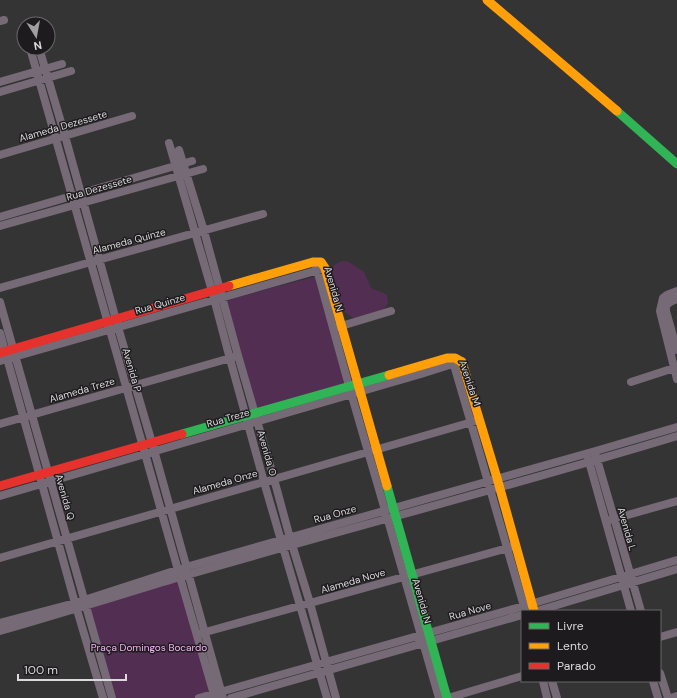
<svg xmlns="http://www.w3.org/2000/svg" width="677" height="698" font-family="'DM Sans',sans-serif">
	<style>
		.green { fill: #522e53 }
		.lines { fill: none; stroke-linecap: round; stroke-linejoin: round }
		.street { stroke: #766a76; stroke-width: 8 }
		.fast { stroke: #30b455; stroke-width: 9 }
		.slow { stroke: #ff9f0a; stroke-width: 9 }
		.jam { stroke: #e5322d; stroke-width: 9 }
		.labels { text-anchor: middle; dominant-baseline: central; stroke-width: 3; stroke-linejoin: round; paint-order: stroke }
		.street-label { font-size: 10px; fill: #dbd9db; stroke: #1d1b1d }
		.park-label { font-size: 10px; fill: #f8b5fa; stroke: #1d1b1d }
	</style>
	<rect width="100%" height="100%" fill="#353435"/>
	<!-- green -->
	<path class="green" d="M344 261 349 262 364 272 371 288C376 291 382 291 387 295L388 303C382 314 376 315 364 315 358 320 355 320 349 315 347 313 343 312 341 310L330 270C334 264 338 262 344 261Z
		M315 277 331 329 344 385 258 409 242 360 226 301 271 288Z
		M179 578 212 693 194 698H113L87 607Z"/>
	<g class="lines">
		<!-- street -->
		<path class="street" d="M0 21 4 20
			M30 48 178 570 215 698
			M39 48 65 136 118 327 152 443 223 698
			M0 82 62 64
			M0 92 71 71
			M169 143 212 291 230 359 264 482 327 698
			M179 150 204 231 237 352 274 479 290 538 310 603 336 698
			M0 155 132 116
			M0 217 192 161
			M0 226 203 169
			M313 262 316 266 349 386 385 510 439 698
			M0 288 91 262 263 214
			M677 291 667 295 663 298 660 311 677 379
			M0 302 112 698
			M666 306V311L677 350
			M666 306 670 302 677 299
			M338 327 391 311
			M0 333 75 603 103 698
			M451 360 454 365 471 423 525 610
			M0 361 322 269
			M631 382 677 367
			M0 424 234 357
			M596 456 641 611
			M588 458 631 611
			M0 496 421 374 462 361
			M610 520 677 501
			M0 558 479 420
			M537 611 677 569
			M0 623 75 603 186 567 599 450 677 427
			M0 631C60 614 120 595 180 577 345 529 512 486 677 436
			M202 633 515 546
			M660 637 677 632
			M660 673 668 698
			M543 681 547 698
			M552 681 557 698
			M653 681 658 698
			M199 698 524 606 677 560
			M231 698 522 615
			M448 698 522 676
			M671 698 677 696"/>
		<!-- fast -->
		<path class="fast" d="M617 111 677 164
			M182 434 389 375
			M387 486 447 698"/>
		<!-- slow -->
		<path class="slow" d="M487 0 617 111
			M229 286 313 262H321L325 268 387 486
			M389 375 447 358H455L462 362 497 478 534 611"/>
		<!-- jam -->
		<path class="jam" d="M0 353 229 286
			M0 486 182 434"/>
	</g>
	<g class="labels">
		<!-- street labels -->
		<g class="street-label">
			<text transform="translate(63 126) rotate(-16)">Alameda Dezessete</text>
			<text transform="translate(99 188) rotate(-16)">Rua Dezessete</text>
			<text transform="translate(129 241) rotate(-15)">Alameda Quinze</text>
			<text transform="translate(334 289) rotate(74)">Avenida N</text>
			<text transform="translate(160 304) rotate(-16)">Rua Quinze</text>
			<text transform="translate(132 370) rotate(74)">Avenida P</text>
			<text transform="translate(470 383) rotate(71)">Avenida M</text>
			<text transform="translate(82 390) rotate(-16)">Alameda Treze</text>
			<text transform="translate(228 418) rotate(-16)">Rua Treze</text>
			<text transform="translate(267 453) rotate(74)">Avenida O</text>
			<text transform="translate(225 482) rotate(-16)">Alameda Onze</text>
			<text transform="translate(65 497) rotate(74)">Avenida Q</text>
			<text transform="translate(335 514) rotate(-16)">Rua Onze</text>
			<text transform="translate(627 529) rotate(74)">Avenida L</text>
			<text transform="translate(353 581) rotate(-16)">Alameda Nove</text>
			<text transform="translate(422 601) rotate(74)">Avenida N</text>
			<text transform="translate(470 611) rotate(-16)">Rua Nove</text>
		</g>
		<!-- park labels -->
		<g class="park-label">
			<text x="149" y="647">Praça Domingos Bocardo</text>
		</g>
	</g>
	<!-- legend -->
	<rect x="521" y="610" width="140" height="72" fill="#1d1b1d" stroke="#696769"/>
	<rect x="529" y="623" width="20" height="6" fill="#30b455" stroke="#696769"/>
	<text x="557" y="630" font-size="12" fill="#dbd9db">Livre</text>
	<rect x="529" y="643" width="20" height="6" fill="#ff9f0a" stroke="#696769"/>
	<text x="557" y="650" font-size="12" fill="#dbd9db">Lento</text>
	<rect x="529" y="663" width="20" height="6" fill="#e5322d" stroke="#696769"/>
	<text x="557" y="670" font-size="12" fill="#dbd9db">Parado</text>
	<!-- north arrow -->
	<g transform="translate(36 36) rotate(169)"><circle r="19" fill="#1d1b1d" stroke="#696769"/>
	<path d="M0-3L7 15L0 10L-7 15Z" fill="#a19fa1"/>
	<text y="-6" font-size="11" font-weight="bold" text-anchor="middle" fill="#dbd9db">N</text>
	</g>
	<!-- scale -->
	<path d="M18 674v6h108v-6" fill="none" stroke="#dbd9db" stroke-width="2"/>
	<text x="24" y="674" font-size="12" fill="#dbd9db" stroke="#1d1b1d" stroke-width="3" paint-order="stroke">100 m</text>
</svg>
